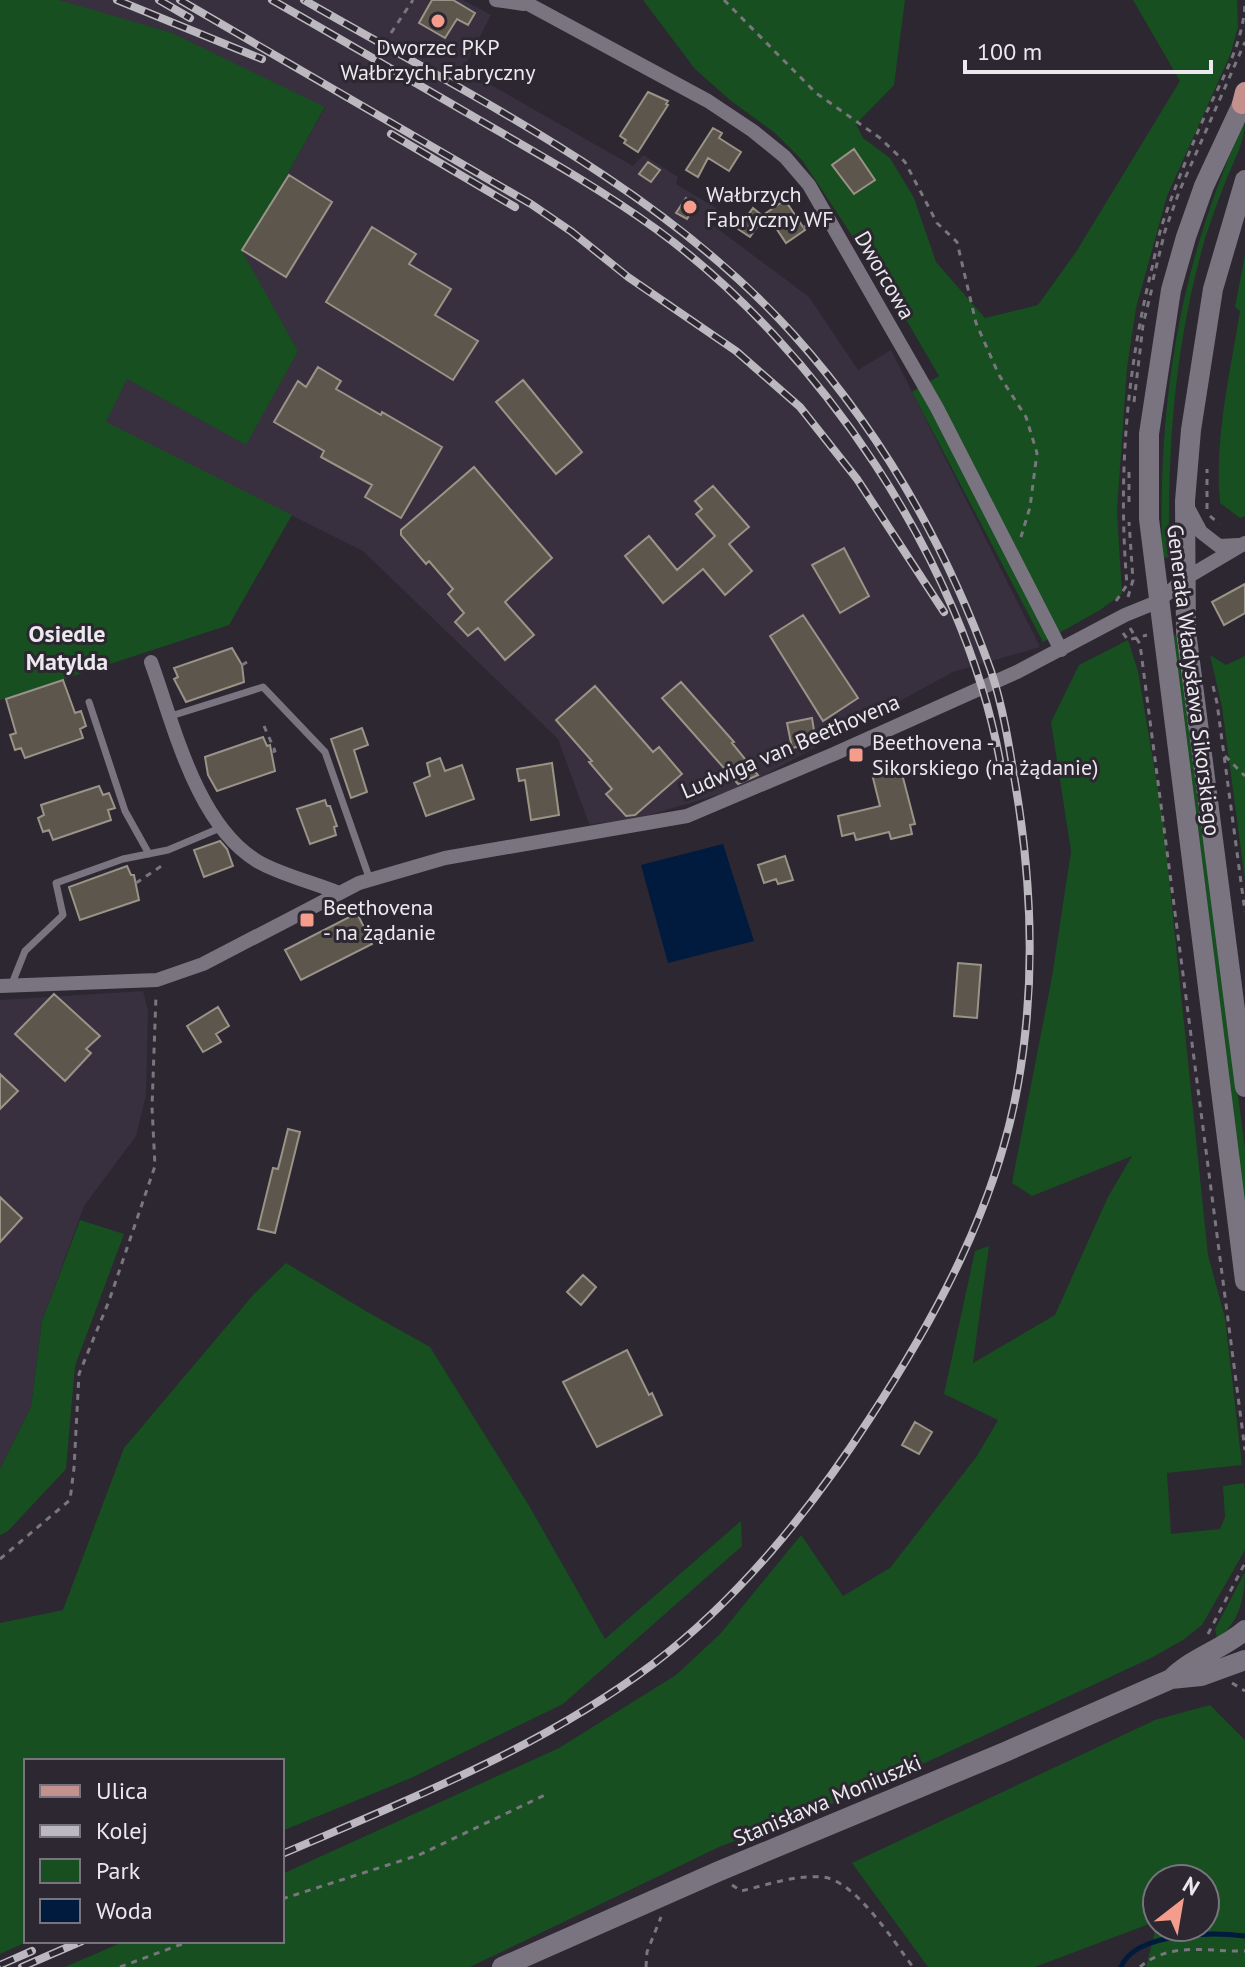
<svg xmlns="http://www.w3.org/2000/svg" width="1245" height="1967" font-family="'PT Sans',sans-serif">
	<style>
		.built { fill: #38303f }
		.green { fill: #174f20 }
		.water { fill: #001b3d }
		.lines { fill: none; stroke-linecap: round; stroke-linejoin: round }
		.stream { stroke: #001b3d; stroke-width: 5 }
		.building { fill: #5d564c; stroke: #9a9387; stroke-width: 2 }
		.path { stroke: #7a767e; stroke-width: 3; stroke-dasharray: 6 6; stroke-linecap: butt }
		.lane { stroke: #7a7480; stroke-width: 7 }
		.street { stroke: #7a7480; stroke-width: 14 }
		.secondary { stroke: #7a7480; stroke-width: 20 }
		.primary { stroke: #c4918e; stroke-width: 20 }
		.rail-casing { stroke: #bbb8bf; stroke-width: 8 }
		.rail { stroke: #2c2731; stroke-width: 5; stroke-dasharray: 15; stroke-linecap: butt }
		.poi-dot { fill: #f49d8c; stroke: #2c2731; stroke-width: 3 }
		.labels { text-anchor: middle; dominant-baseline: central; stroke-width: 6; stroke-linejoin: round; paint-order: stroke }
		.poi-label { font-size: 22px; fill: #ebe8ee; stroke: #2c2731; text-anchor: start }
		.street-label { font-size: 22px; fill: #ebe8ee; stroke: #2c2731 }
		.neighbourhood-label { font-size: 24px; font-weight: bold; fill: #ebe8ee; stroke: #2c2731 }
	</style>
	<rect width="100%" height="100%" fill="#2c2731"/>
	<!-- built -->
	<path class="built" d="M59 0H463L491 15 463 69 633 166 643 155 678 177 676 184 716 208 710 223 809 297 858 370 891 350 1040 647 953 672 741 788 629 821 589 824 558 739 363 551 105 422 127 379 245 444 298 351 242 253 325 108Z
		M143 991 148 1010 146 1095 136 1136 84 1206 42 1321 31 1407 0 1469V1000Z"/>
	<!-- green -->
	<path class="green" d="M0 0H59L172 33 325 107 243 253 298 351 246 445 127 379 106 422 292 515 229 625 0 700Z
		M643 0H905L894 85 856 124 863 138 890 158 914 198 936 262 985 318 1038 305 1076 252 1180 81 1133 0H1237L1238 26 1231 53 1167 196 1136 308 1127 368 1117 511 1122 594 1100 610 1043 642 912 392 939 376 894 299 802 160 775 133 730 100 695 69Z
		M1245 120C1245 142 1235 158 1227 178 1216 206 1205 235 1198 265 1173 363 1168 456 1169 557L1166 558 1162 557C1158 398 1179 265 1245 120Z
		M1245 255V516L1240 518 1220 503C1214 439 1230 374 1240 311L1235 307Z
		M1178 635 1245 1149V1212L1169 636Z
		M1128 640 1138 671 1163 820 1208 1255 1225 1318 1242 1465 1167 1473 1171 1534 1220 1529 1225 1517 1223 1486 1244 1483 1245 1492V1550L1202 1625 1183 1640 1151 1658 860 1793 719 1847 470 1967H65L125 1941H282V1874L559 1748 676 1675 720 1634 801 1535 843 1596 890 1568 977 1456 998 1420 944 1394 975 1251 989 1246 973 1363 1055 1315 1108 1197 1132 1156 1032 1196 1012 1183 1052 977 1071 851 1051 722 1079 665Z
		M1210 655 1226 665 1245 656V880L1222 707Z
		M80 1220 124 1234 75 1366 66 1469 8 1531 0 1535V1469L31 1407 42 1321Z
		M286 1263 364 1310 430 1347 528 1504 605 1639 741 1521 742 1546 563 1704 411 1778 282 1831V1761H26V1941H29L0 1954V1623L63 1610 124 1448 254 1294Z
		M1245 1572C1245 1596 1239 1625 1217 1638L1215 1629Z
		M1210 1705 1245 1740V1967H1146L1157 1923V1927H1205V1879H1157V1921L1035 1967H928L852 1863 1155 1720Z"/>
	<!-- water -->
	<path class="water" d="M723 844 754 941 668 963 641 865Z"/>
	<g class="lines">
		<!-- stream -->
		<path class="stream" d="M1121 1967C1135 1932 1213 1932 1245 1936"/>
	</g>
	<!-- building -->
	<path class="building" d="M432 0H453L475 13 468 25 457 19 445 38 419 23Z
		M648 92 668 101 666 104 668 105 638 152 624 143 626 140 620 136Z
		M713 128 722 133 719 138 741 152 729 171 708 158 698 177 686 170Z
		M854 149 875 180 854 194 832 165Z
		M648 162 660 170 651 182 639 174Z
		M289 175 332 202 286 277 242 250Z
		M686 198 696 204 687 219 676 213Z
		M785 200 805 230 786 243 766 213Z
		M753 208 764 217 750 237 738 229Z
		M372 227 416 254 409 264 451 289 435 315 478 341 453 380 326 302Z
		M318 367 341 381 336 389 381 415 382 412 442 447 401 518 365 497 372 485 321 457 324 451 274 422 298 381 306 387Z
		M523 380 582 452 556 474 496 402Z
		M474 467 552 558 505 602 534 635 505 660 478 628 468 636 455 622 464 613 448 594 453 589 429 561 426 564 401 535V530Z
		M713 486 749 527 729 544 752 571 725 595 703 569 663 603 625 556 649 536 677 570 715 536 696 514 702 509 695 501Z
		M844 548 869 596 840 613 812 565Z
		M1245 584V613L1224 625 1212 602Z
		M803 615 858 698 823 721 770 636Z
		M232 648 242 665 244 682 186 702 174 679 178 677 174 668Z
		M63 680 75 713 81 711 86 726 80 729 83 738 25 758 21 748 15 750 10 735 16 733 6 699Z
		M681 682 734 742 732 743 758 775 738 784 662 698Z
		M595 686 653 752 659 747 682 774 635 815 626 816 606 794 612 789 589 762 592 761 556 720Z
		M812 718 816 743 792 748 787 723Z
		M362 728 368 745 354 750 367 792 351 798 331 739Z
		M263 737 267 746 270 745 275 771 217 791 208 775 205 757Z
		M440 758 445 771 462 765 474 799 426 816 414 783 430 776 427 763Z
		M552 763 559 815 531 820 525 780 519 781 517 769Z
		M900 766 915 824 910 825 912 834 891 839 889 832 856 840 854 833 842 836 838 816 880 806 872 774Z
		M99 786 103 795 109 793 115 808 108 810 111 820 53 840 49 830 43 832 38 818 44 815 41 805Z
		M325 800 327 806H330L337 826 334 827 336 835 310 844 297 809Z
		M220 841 227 849 233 866 204 877 194 850Z
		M785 856 793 880 778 884 776 879 764 883 758 865Z
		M127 866 131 875H134L139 900 80 920 69 887Z
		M357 913 372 944 301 980 285 950Z
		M958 963 981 965 977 1018 954 1016Z
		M54 994 100 1036 86 1049 91 1053 65 1081 15 1034Z
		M218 1007 229 1026 216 1034 221 1042 203 1052 187 1026Z
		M0 1074 18 1091 0 1109Z
		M288 1129 300 1132 275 1233 258 1229 273 1168 278 1169Z
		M0 1197 22 1218 0 1242Z
		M583 1275 596 1287 581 1305 567 1292Z
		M627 1350 649 1395 652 1393 662 1415 597 1447 563 1382Z
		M915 1422 932 1432 919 1454 902 1445Z"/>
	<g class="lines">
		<!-- path -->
		<path class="path" d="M724 0 816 93 880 138 905 162 937 223 957 242 976 323 999 375 1026 417 1037 453 1030 507 1021 537
			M391 33 413 0
			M429 79 434 71
			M787 202 797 196
			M803 228 812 221
			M1153 280 1165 231 1179 192 1245 42
			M1134 402 1143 325 1152 288
			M1129 502V466
			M1207 509V469
			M1210 516 1219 524
			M1128 597 1133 580 1129 522
			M1116 601 1127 585C1118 480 1126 375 1151 272 1155 257 1157 240 1162 225 1173 192 1186 160 1199 129 1217 87 1242 50 1245 5
			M1130 628 1140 644 1245 1450
			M1123 633 1128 640 1147 635
			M242 665 247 662
			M1213 686 1217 703 1245 912
			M884 710 904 706
			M264 726 275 751 272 752
			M1225 756 1245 776
			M136 883 163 865
			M0 1559 70 1500 74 1468 79 1374 109 1301 155 1166 152 1107 156 996
			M1208 1634 1245 1563
			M1232 1683 1245 1691
			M732 1885 741 1891C767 1885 794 1875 821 1877 854 1878 894 1942 913 1967
			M282 1899 419 1855 547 1794
			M120 1967 190 1941
			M646 1967 647 1952 661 1917
			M1140 1967C1171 1941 1207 1952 1245 1951"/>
		<!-- lane -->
		<path class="lane" d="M89 702 125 811 149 854
			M171 716 263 687 325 752 370 880
			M11 986 25 951 63 915 56 883 123 859 168 850 220 828"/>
		<!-- street -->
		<path class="street" d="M496 0 524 4
			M521 0 708 101 753 131 785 157 809 185 937 408 1061 650
			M1187 506 1201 532 1219 546 1238 545
			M151 662C174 725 196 824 257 861 278 874 315 883 339 893
			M0 986 157 980 203 964 359 883 445 858 687 816 834 754 1017 672 1125 615 1157 602 1186 578 1245 543"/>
		<!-- secondary -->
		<path class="secondary" d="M1245 98 1204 186 1186 237 1171 290 1149 434V519L1245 1281
			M1245 180 1213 289 1191 430 1185 501 1186 631 1245 1087
			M1171 1679 1201 1676 1245 1660
			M502 1967 717 1872 1005 1752 1171 1679C1192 1657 1222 1650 1245 1630"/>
		<!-- primary -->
		<path class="primary" d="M1242 104 1245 92"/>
		<defs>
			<path id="rail" d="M117 0 262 59
				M159 0 190 18
				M180 0 531 204 572 232 628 277 736 351 800 407 857 479 944 612
				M272 0C342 40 412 81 481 121 540 155 601 189 656 229 819 348 963 561 1000 761
				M391 134 515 207
				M282 1854C410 1799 541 1748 653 1664 738 1600 813 1507 870 1418 936 1317 997 1205 1018 1084 1036 984 1032 882 1015 782 1009 745 1003 707 991 671 947 547 881 432 793 334 660 187 474 98 304 0
				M0 1965 32 1951
				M22 1967 82 1941"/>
		</defs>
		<!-- rail casing -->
		<use href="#rail" class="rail-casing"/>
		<!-- rail -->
		<use href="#rail" class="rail"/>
	</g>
	<!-- markers -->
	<g class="poi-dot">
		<circle cx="438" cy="21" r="8"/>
		<circle cx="690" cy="207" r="8"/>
		<rect x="848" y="747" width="16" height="16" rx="4"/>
		<rect x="299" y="912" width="16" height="16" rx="4"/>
	</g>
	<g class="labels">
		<!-- poi labels -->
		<g class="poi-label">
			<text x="438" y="47" text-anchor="middle">Dworzec PKP<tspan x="438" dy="25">Wałbrzych Fabryczny</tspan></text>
			<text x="706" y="194">Wałbrzych<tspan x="706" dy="25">Fabryczny WF</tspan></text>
			<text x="872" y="742">Beethovena -<tspan x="872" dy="25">Sikorskiego (na żądanie)</tspan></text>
			<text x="323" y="907">Beethovena<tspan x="323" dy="25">- na żądanie</tspan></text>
		</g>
		<!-- street labels -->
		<g class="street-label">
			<text transform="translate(885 275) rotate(60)">Dworcowa</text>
			<text transform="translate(1194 680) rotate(83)">Generała Władysława Sikorskiego</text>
			<text transform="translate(790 746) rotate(-23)">Ludwiga van Beethovena</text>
			<text transform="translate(827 1800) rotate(-23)">Stanisława Moniuszki</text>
		</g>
		<!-- neighbourhood labels -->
		<g class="neighbourhood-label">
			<text x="67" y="633">Osiedle<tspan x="67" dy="28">Matylda</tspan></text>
		</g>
	</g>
	<!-- legend -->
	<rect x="24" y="1759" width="260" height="184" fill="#2c2731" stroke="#78747d" stroke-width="2"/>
	<rect x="40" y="1785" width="40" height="12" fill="#c4918e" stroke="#78747d" stroke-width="2"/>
	<text x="96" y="1799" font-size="24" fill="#ebe8ee">Ulica</text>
	<rect x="40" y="1825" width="40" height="12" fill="#bbb8bf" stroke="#78747d" stroke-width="2"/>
	<text x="96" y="1839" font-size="24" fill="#ebe8ee">Kolej</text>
	<rect x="40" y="1859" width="40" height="24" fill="#174f20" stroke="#78747d" stroke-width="2"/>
	<text x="96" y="1879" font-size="24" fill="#ebe8ee">Park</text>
	<rect x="40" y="1899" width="40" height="24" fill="#001b3d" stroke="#78747d" stroke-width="2"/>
	<text x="96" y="1919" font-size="24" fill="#ebe8ee">Woda</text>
	<!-- north arrow -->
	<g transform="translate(1181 1903) rotate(31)"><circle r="38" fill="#2c2731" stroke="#78747d" stroke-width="2"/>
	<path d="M0-6L14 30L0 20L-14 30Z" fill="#f49d8c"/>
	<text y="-12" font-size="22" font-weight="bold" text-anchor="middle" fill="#ebe8ee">N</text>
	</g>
	<!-- scale -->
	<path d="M965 60v12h246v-12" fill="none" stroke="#ebe8ee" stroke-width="4"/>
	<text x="977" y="60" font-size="24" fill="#ebe8ee" stroke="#2c2731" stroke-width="6" paint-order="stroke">100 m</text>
</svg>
